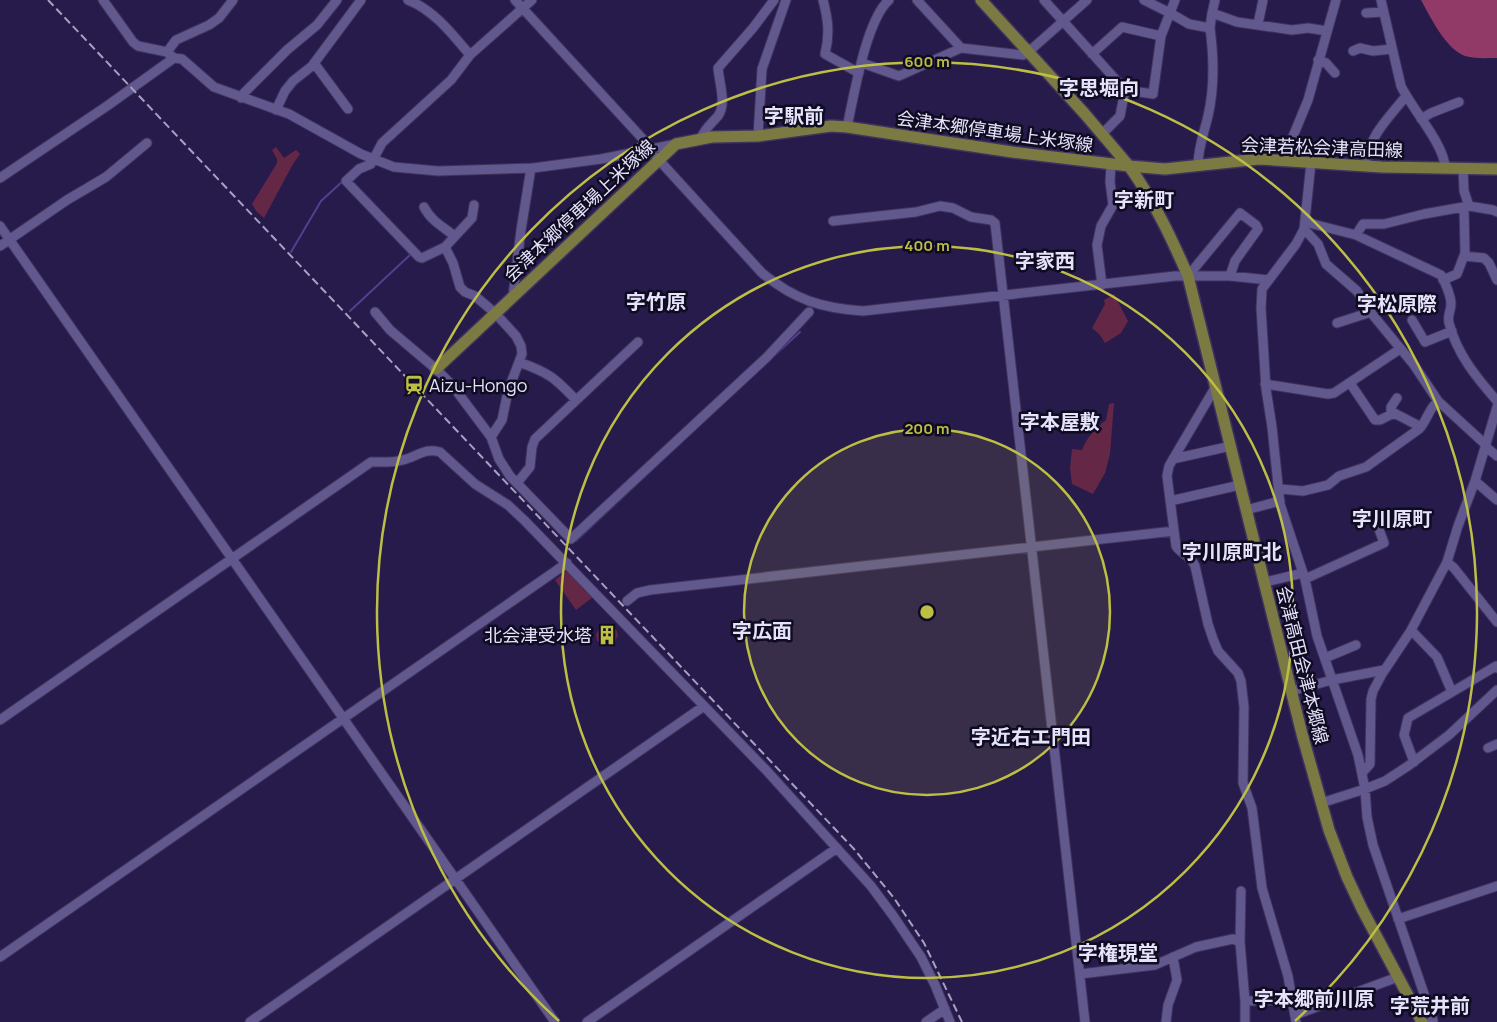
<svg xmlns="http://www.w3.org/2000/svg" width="1497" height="1022" font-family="Manrope,'Noto Sans JP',sans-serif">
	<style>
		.green { fill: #652746 }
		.forest { fill: #913a67 }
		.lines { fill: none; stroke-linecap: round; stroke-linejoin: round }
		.stream { stroke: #523f90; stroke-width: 2 }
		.minor-casing { stroke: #40335d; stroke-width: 11 }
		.major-casing { stroke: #40335d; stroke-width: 14 }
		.minor { stroke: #61588e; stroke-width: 9 }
		.major { stroke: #7c7a43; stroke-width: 11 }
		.rail { stroke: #a7a1c1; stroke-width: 2; stroke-dasharray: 8 4; stroke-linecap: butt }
		.ring { fill: none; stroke: #bcbf44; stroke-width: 2.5 }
		.labels { text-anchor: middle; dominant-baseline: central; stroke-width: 5; stroke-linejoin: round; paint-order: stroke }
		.street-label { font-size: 18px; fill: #e5e2fb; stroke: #0f0b20 }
		.poi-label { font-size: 18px; fill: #e5e2fb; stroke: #0f0b20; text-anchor: start }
		.quarter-label { font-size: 20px; font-weight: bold; fill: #e5e2fb; stroke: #0f0b20 }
		.centre { fill: #bcbf44; stroke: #0f0b20; stroke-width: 2.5 }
		.ring-label { font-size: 15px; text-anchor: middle; font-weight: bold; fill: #bcbf44; stroke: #0f0b20; stroke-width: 5; stroke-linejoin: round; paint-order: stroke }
	</style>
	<rect width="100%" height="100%" fill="#271b4c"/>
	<!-- green -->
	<path class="green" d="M276 147 284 158 296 150 300 154 293 164 264 218 256 211 252 204 277 163V159L272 150Z
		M1114 294 1128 321 1121 333 1105 343 1100 335 1092 328 1105 304 1104 300Z
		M1114 403 1110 454 1105 473 1093 494 1072 484 1070 468 1072 449 1082 450C1087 437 1095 429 1106 420L1109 404Z
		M568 570 593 597 576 610 555 580Z
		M607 624 613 626 612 629 613 630 616 629 618 635 614 644 605 646 597 641 596 634 601 626Z"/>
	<!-- forest -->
	<path class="forest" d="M1421 0H1497V58C1487 58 1475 59 1465 56 1445 48 1431 18 1421 0Z"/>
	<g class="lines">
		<!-- stream -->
		<path class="stream" d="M291 252 321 201 344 180
			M350 311 411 254
			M775 355 800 332
			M576 541 658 464"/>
		<defs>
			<path id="minor" d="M103 0 133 42 138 46 167 52
				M408 0C434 10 453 35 470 55
				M515 0 652 149 658 159 762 273C795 300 821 308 863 311L1175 276H1230L1269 280
				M823 0C828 19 830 34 825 54L859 73
				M917 0 961 48
				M1044 0 1125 90 1153 94 1161 36 1175 0
				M1144 0 1170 13 1189 24 1210 28 1212 13 1237 22 1292 30 1308 28 1327 31
				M1381 0 1401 86C1412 109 1444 144 1445 167
				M1212 13 1215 0
				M1366 13 1383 12
				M1258 24 1263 0
				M1353 51 1360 48 1373 51 1392 49
				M1092 54 1122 27 1161 36
				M174 58 167 52 176 40 209 25 219 18 233 0
				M1318 60 1326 63 1335 73
				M314 63 348 109
				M862 63 899 76 961 48 1023 55 1034 47 1087 0
				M241 98 244 93 287 50 317 25 337 0
				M276 110 285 91 293 81 312 66 361 0
				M1421 119 1431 113 1459 102
				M847 127C854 96 866 20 889 0
				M1102 134 1120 116 1125 90
				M758 136 762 69 786 0
				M701 138C705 128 711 124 718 116 727 104 719 82 718 68L753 28 774 0
				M1287 160 1289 146 1308 100 1336 0
				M1311 163 1304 229 1296 244 1262 289 1261 308 1266 389 1272 427 1280 504 1305 579 1317 636 1358 755 1365 789 1367 817 1373 845 1433 1020 1431 1022
				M1198 165C1198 148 1204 133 1208 116 1215 86 1214 58 1210 28
				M1365 166C1370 134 1387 120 1406 96
				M1463 168 1464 191 1469 206 1493 210 1497 212
				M0 178 107 106 174 58 182 59 214 87 289 114 361 154 394 167 438 171 533 168 601 159 676 144
				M474 205 472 218 445 247 422 258 419 257 346 181 359 169 371 164 382 143 451 80 470 55 532 0
				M424 207C431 221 443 227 455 236
				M833 221 916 212 940 206 953 208 971 217 991 220 995 223 1085 1022
				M1305 222 1356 235 1363 224H1384L1424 214 1469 206
				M0 226 555 1022
				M1304 229 1318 244 1326 264 1357 291 1372 314 1414 365 1438 401 1486 445
				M1356 235 1441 275C1445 282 1451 296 1451 304 1451 311 1447 315 1449 323 1457 354 1476 377 1497 401
				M0 246 67 200 106 177 147 143
				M445 247 453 263 460 287 465 292 475 296 495 313 516 336 521 346 522 354 508 391 502 420 491 437
				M1464 256 1484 258 1489 263 1497 280
				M1188 276 1240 213 1256 225 1258 229 1235 261 1230 276
				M1443 280 1457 274 1465 253 1464 207
				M1102 285 1097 245 1101 226 1113 205 1110 182 1111 164
				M513 296 521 230 531 168
				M375 312 390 330 436 369 452 385 491 437 499 459 510 476 571 539 767 357 809 312
				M1412 320 1425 342 1452 331
				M1337 323 1371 312
				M519 362C549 373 554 377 576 400
				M1350 383 1375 420H1380L1394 413 1421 427
				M1265 384 1328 394 1334 393 1400 349
				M1216 386 1169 466 1167 476 1176 546C1181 554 1191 556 1195 566L1208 624 1213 639 1218 651 1238 673 1241 681 1244 707 1243 783 1252 808 1262 888 1288 976 1296 1022
				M1391 413V407L1397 398
				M1486 447 1497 456
				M1173 459 1231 446
				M1475 481 1497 500
				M517 483 530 467 532 447 535 439 638 342
				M1280 489 1303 491 1328 485 1339 476 1366 467 1419 429C1427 421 1429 408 1438 401
				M1170 501 1240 485
				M1246 510 1280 501
				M1447 562 1454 568 1497 622
				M1305 579 1384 543 1377 524
				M1265 582 1303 573
				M627 601 637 593 650 590 1174 531
				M1411 630 1437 657 1452 692
				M1325 658 1356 645
				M1291 691 1332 680 1384 670
				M0 720 371 462C381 462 392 463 403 460 416 457 426 447 440 452L475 484 508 505 525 521 766 770 871 886 894 917 921 957 935 985 950 1022
				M1488 748 1497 744
				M1414 762 1404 735 1408 718 1496 666 1497 668
				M1362 773 1370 764 1371 699 1373 691 1382 674 1410 632 1447 562 1458 526 1475 481 1497 407
				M1321 803 1365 789 1385 781 1408 766 1449 735 1497 690
				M1241 891 1240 942 1245 1001V1022
				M1398 919 1497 886
				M0 957 567 563
				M1080 974 1155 965 1196 947 1233 939 1240 942
				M1245 1001 1292 1000
				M1295 1015 1398 977
				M250 1022 704 706
				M587 1022 837 848
				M926 1022 945 1009
				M1166 1022 1168 1005 1177 980 1173 957"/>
			<path id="major" d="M981 0 1084 113 1129 166 1165 169 1259 159 1381 167 1497 169
				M436 369 676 144 712 137 758 136 831 126 847 127 1012 152 1129 166C1154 201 1171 237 1188 276L1302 734 1329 830 1347 877 1362 909 1422 1022"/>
		</defs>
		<!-- minor casing -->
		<use href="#minor" class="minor-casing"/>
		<!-- major casing -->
		<use href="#major" class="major-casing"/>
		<!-- minor -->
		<use href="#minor" class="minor"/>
		<!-- major -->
		<use href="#major" class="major"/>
		<!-- rail -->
		<path class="rail" d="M48 0 854 849 894 898 924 943 962 1022"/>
	</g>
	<!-- distance rings -->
	<circle cx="927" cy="612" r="183" fill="#bcbf44" fill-opacity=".12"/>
	<g class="ring">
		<circle cx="927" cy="612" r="183"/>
		<circle cx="927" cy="612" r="366"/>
		<path d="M559 1021A550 550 0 1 1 1295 1021"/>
	</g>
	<!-- icons -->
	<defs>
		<symbol id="station-bare" viewBox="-9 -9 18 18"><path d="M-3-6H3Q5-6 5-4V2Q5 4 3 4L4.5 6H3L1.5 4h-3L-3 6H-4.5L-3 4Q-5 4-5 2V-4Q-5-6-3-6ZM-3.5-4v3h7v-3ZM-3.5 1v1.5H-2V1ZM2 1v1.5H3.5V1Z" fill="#bcbf44" stroke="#0f0b20" stroke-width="2.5" paint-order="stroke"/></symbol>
		<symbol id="building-bare" viewBox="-9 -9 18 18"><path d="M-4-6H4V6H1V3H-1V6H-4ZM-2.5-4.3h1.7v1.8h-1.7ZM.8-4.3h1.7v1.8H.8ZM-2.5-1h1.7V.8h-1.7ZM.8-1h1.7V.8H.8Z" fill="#bcbf44" stroke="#0f0b20" stroke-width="2.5" paint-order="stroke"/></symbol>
	</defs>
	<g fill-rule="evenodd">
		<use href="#station-bare" x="400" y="371" width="28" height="28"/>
		<use href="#building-bare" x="593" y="621" width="28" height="28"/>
	</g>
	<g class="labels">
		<!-- street labels -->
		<g class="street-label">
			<text transform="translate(995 131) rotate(8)">会津本郷停車場上米塚線</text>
			<text transform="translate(1322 147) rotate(2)">会津若松会津高田線</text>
			<text transform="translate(579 210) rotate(-43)">会津本郷停車場上米塚線</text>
			<text transform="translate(1303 665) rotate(76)">会津高田会津本郷線</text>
		</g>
		<!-- poi labels -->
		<g class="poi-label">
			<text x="429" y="385">Aizu-Hongo</text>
			<text x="592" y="635" text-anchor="end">北会津受水塔</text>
		</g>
		<!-- quarter labels -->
		<g class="quarter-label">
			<text x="1099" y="87">字思堀向</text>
			<text x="794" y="115">字駅前</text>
			<text x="1144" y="199">字新町</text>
			<text x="1045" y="260">字家西</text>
			<text x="656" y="301">字竹原</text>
			<text x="1397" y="303">字松原際</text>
			<text x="1060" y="421">字本屋敷</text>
			<text x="1392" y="518">字川原町</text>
			<text x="1232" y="551">字川原町北</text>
			<text x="762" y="630">字広面</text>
			<text x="1031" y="736">字近右エ門田</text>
			<text x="1118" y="952">字権現堂</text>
			<text x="1314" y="998">字本郷前川原</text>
			<text x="1430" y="1005">字荒井前</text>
		</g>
	</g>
	<circle cx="927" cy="612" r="8" class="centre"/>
	<g class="ring-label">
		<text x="927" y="67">600 m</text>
		<text x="927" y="251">400 m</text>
		<text x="927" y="434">200 m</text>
	</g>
</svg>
